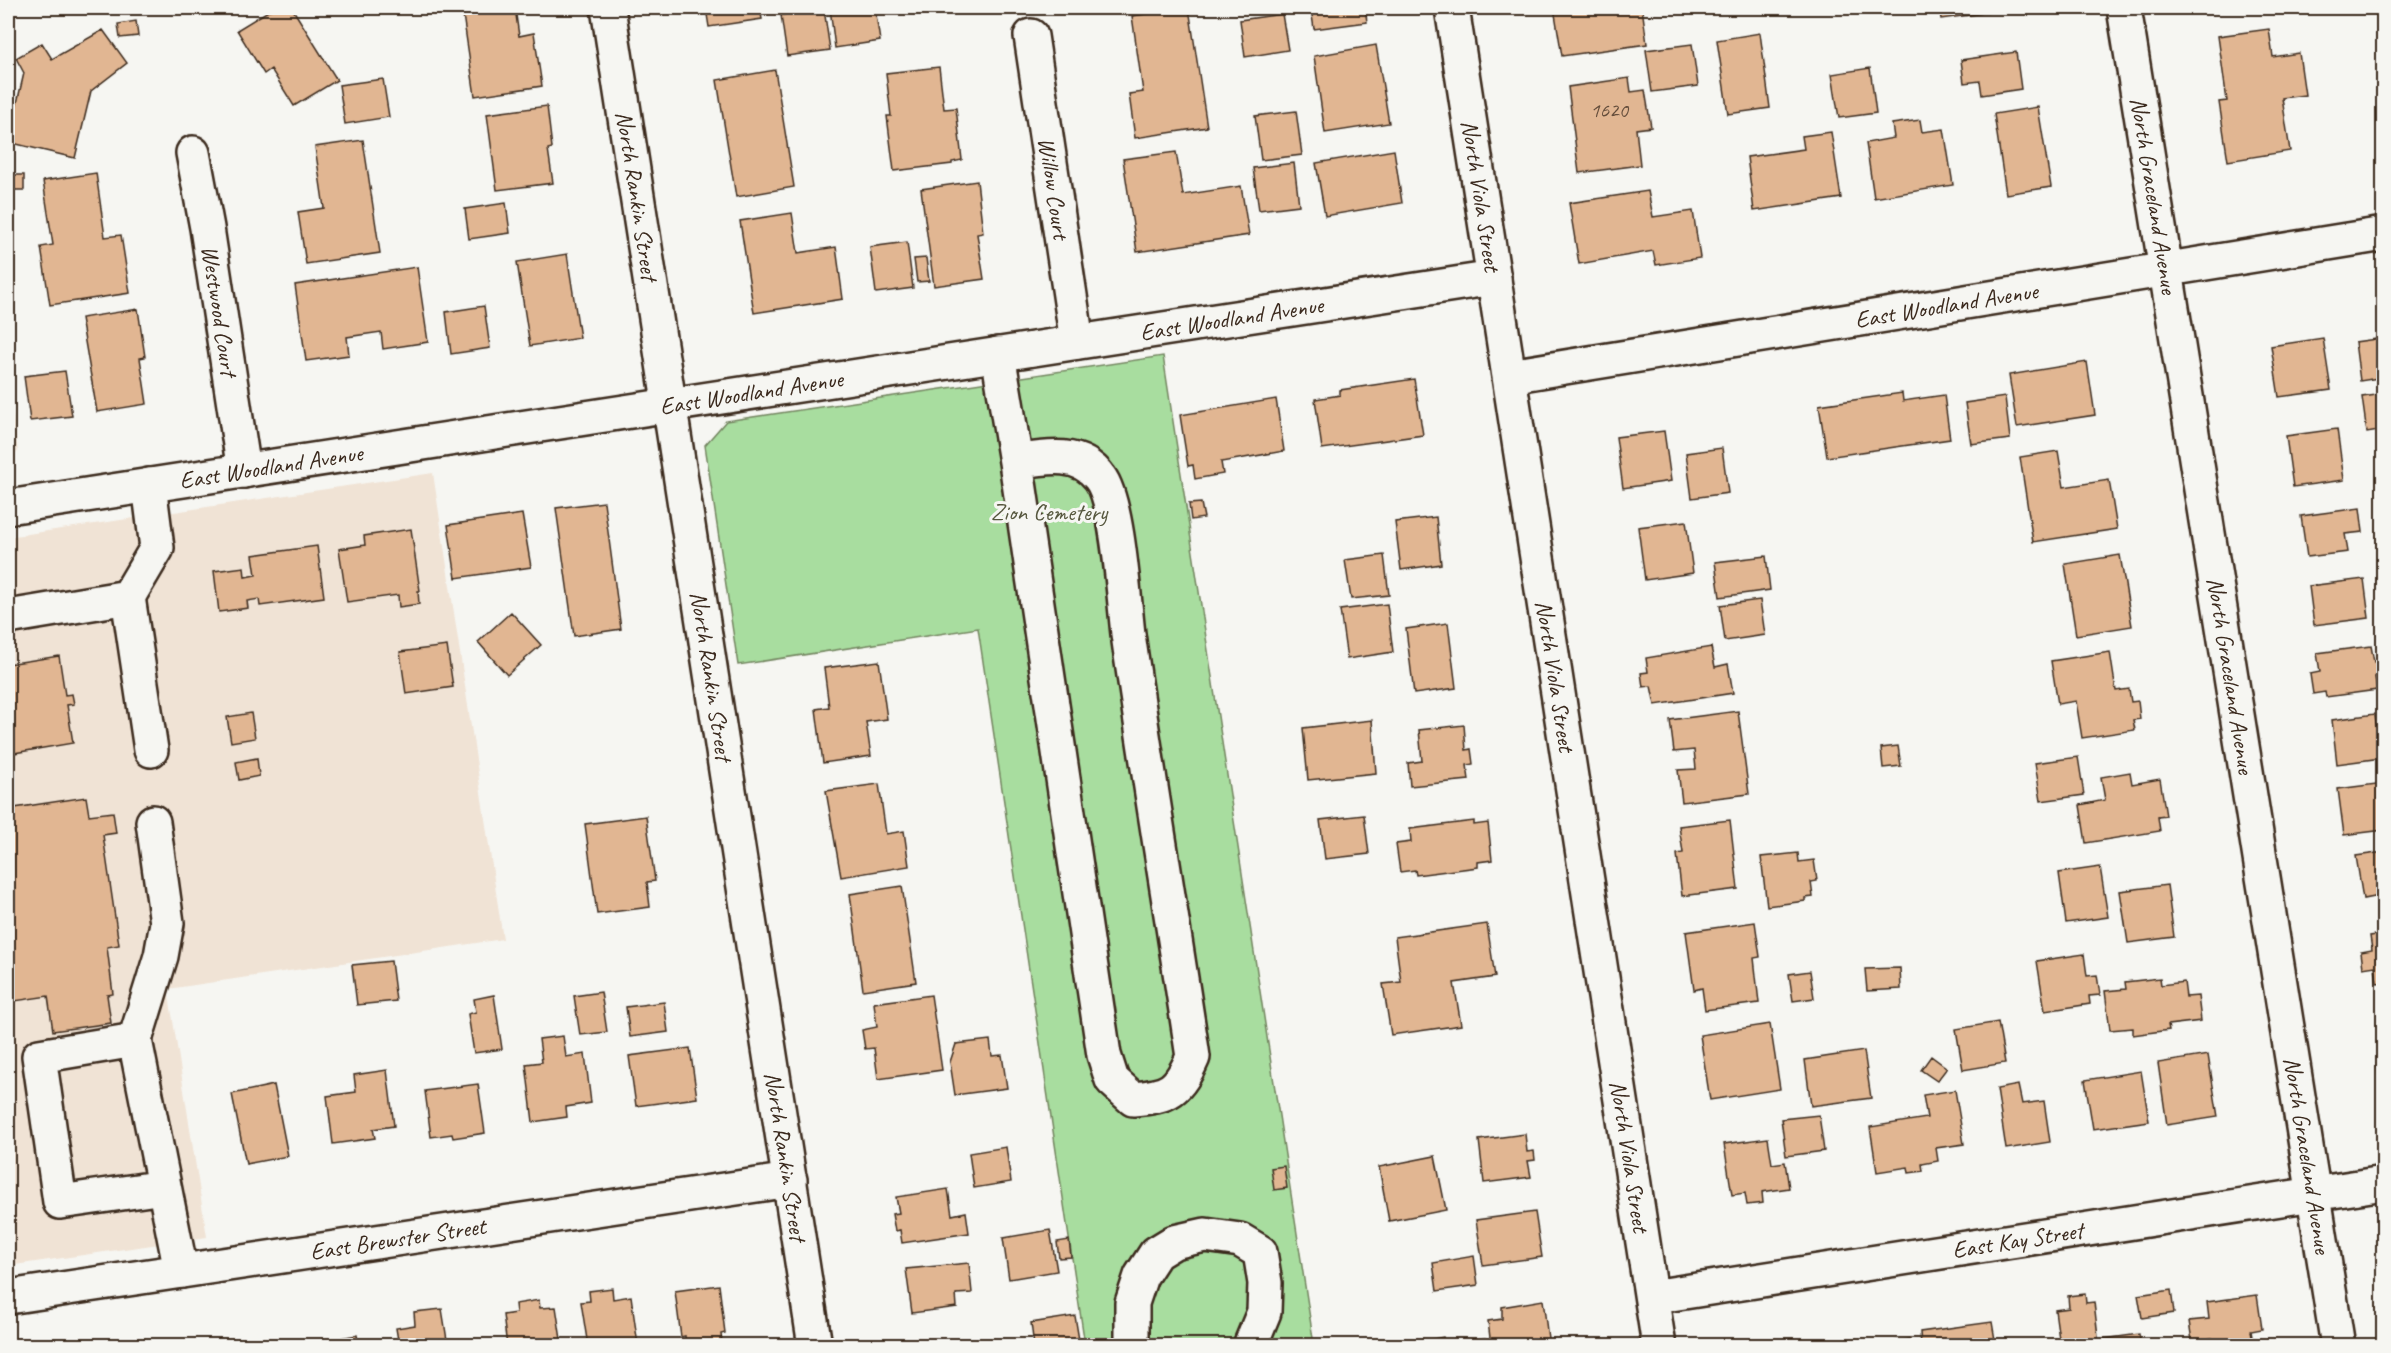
<svg xmlns="http://www.w3.org/2000/svg" width="2391" height="1353" font-family="Caveat,sans-serif">
	<style>
		.built { fill: #f0e3d5 }
		.green { fill: #a8dd9f; stroke: #72845e; stroke-width: 1.5 }
		.building { fill: #e1b692; stroke: #3b2a1e; stroke-width: 1.5 }
		.lines { fill: none; stroke-linecap: round; stroke-linejoin: round }
		.minor-casing { stroke: #3b2a1e; stroke-width: 38 }
		.minor { stroke: #f6f6f2; stroke-width: 33 }
		.labels { text-anchor: middle; dominant-baseline: central; stroke-width: 6; stroke-linejoin: round; paint-order: stroke }
		.number-label { font-size: 21px; fill: #644d3b }
		.street-label { font-size: 24px; fill: #3b2a1e; stroke: #f6f6f2 }
		.park-label { font-size: 24px; fill: #56573e; stroke: #f6f6f2 }
	</style>
	<rect width="100%" height="100%" fill="#f6f6f2"/>
	<filter id="ink" filterUnits="userSpaceOnUse"><feTurbulence type="fractalNoise" baseFrequency=".0167" numOctaves="2"/><feDisplacementMap in="SourceGraphic" scale="12" xChannelSelector="R" yChannelSelector="G"/><feConvolveMatrix kernelMatrix="1 2 1 2 8 2 1 2 1" color-interpolation-filters="sRGB"/></filter>
	<g filter="url(#ink)">
		<!-- built -->
		<path class="built" d="M8 378 18 452 8 454Z
			M433 473 503 939 168 989 207 1237 8 1266V537Z"/>
		<!-- green -->
		<path class="green" d="M1163 356 1314 1345H1085L978 628 738 665 705 445 726 421Z"/>
		<!-- building -->
		<path class="building" d="M273 8H292L337 80 294 106 271 69 264 74 237 30Z
			M462 8H515L519 36 534 33 542 86 475 96Z
			M706 8H760L762 19 709 27Z
			M830 8H875L880 41 835 48Z
			M1189 8 1207 127 1135 138 1129 94 1143 92 1132 16Z
			M1311 8H1365L1367 22 1314 29Z
			M1554 8H1642L1647 44 1562 56Z
			M1939 8H2022L1941 19Z
			M824 9 830 50 787 56 781 15Z
			M1282 14 1288 50 1245 57 1240 20Z
			M136 21 138 36 120 38 118 24Z
			M2269 29 2273 57 2299 53 2305 95 2282 98 2290 151 2228 161 2219 102 2227 101 2218 36Z
			M103 30 127 63 91 91 75 158 8 142 24 73 16 58 42 43 52 59Z
			M1760 33 1770 108 1728 114 1717 40Z
			M1692 44 1698 86 1652 92 1646 50Z
			M1376 45 1389 123 1325 133 1314 56Z
			M2016 52 2021 89 1982 95 1980 81 1964 83 1961 60Z
			M939 67 944 109 956 108 962 160 952 162V164L894 171 887 116H891L886 73Z
			M1870 68 1876 113 1839 118 1832 74Z
			M775 70 794 187 736 197 717 80Z
			M1629 78 1631 92 1645 90 1651 127 1636 129 1640 165 1579 173 1568 87Z
			M383 79 389 117 345 124 339 85Z
			M547 106 552 148 548 149 553 183 497 190 487 114Z
			M2038 107 2051 187 2006 194 1994 114Z
			M1296 111 1302 155 1261 160 1255 116Z
			M1920 120 1922 132 1944 129 1953 185 1874 198 1866 143 1894 138 1892 124Z
			M1831 132 1841 198 1754 211 1747 157 1804 149 1802 136Z
			M363 140 380 253 306 264 298 212 324 208 315 147Z
			M1394 150 1402 203 1325 216 1316 163Z
			M1176 152 1183 195 1241 186 1249 235 1137 252 1123 159Z
			M1294 163 1299 205 1259 210 1253 168Z
			M96 173 105 237 121 235 130 293 50 305 41 247 53 245 43 181Z
			M10 175H24V190H10Z
			M977 181 983 233 977 234 984 279 934 286 921 189Z
			M1648 191 1653 217 1693 211 1700 258 1656 265 1653 251 1579 264 1569 203Z
			M506 203 510 233 469 239 465 209Z
			M792 213 798 253 836 247 843 299 754 313 740 221Z
			M907 242 913 288 876 293 870 247Z
			M567 254 580 338 530 346 517 262Z
			M926 258 929 281 917 282 914 259Z
			M417 267 428 342 383 349 381 332 347 337 349 355 306 361 295 285Z
			M484 306 490 348 451 354 446 312Z
			M138 309 145 357 140 358 147 404 97 412 81 318Z
			M2323 338 2331 390 2279 397 2271 346Z
			M2383 338 2384 377 2360 381 2355 342Z
			M2087 362 2095 415 2017 427 2009 375Z
			M65 371 72 416 30 421 24 376Z
			M1414 379 1423 435 1322 449 1315 399 1340 395V390Z
			M1902 393 1903 401 1944 395 1950 439 1827 457 1819 405Z
			M2384 394V430L2367 433 2362 397Z
			M2005 397 2010 439 1971 444 1965 403Z
			M1276 399 1284 451 1221 462 1223 474 1195 479 1193 465 1188 466 1180 415Z
			M2337 429 2344 480 2293 487 2286 436Z
			M1664 431 1671 481 1623 488 1616 437Z
			M1722 448 1728 493 1692 498 1686 453Z
			M2058 451 2064 487 2109 480 2117 529 2033 542 2020 457Z
			M604 502 621 629 574 636 556 508Z
			M1201 503 1204 518 1191 520 1189 504Z
			M2360 508 2363 532 2345 534 2348 552 2307 557 2301 516Z
			M522 514 531 567 456 578 448 525Z
			M1436 517 1441 564 1401 570 1395 522Z
			M1686 521 1693 573 1645 580 1638 527Z
			M411 529 420 591H418L419 604 399 607 398 595 347 602 339 549 365 545 364 536Z
			M317 546 324 597 260 606 259 599 247 601 248 608 219 612 214 571 244 567 245 577 256 575 253 555Z
			M1384 555 1389 595 1351 599 1345 560Z
			M2120 555 2132 626 2076 635 2065 564Z
			M1766 556 1770 590 1720 597 1715 562Z
			M2364 579 2369 618 2314 625 2309 586Z
			M1760 600 1765 635 1725 641 1720 605Z
			M1387 604 1393 652 1347 659 1340 610Z
			M511 612 541 645 507 675 478 642Z
			M1448 623 1456 688 1414 694 1406 629Z
			M447 646 453 687 406 694 400 652Z
			M2371 646 2374 662 2384 661V676L2375 677 2377 690 2326 697 2325 692 2313 694 2310 674 2320 672 2317 653Z
			M1711 647 1715 667 1728 664 1733 693 1655 705 1651 686 1643 687 1641 673 1648 672 1646 658Z
			M2110 652 2116 691 2129 689 2131 702 2138 701 2140 719 2133 720 2135 730 2082 738 2076 701 2058 704 2051 661Z
			M59 656 65 695 72 694 74 704 67 705 73 743 8 754V664Z
			M879 661 887 719 866 722 871 756 823 763 816 709 829 707 824 668Z
			M1738 711 1749 794 1682 802 1678 770 1696 769 1694 750 1674 752 1670 720Z
			M251 713 255 738 231 742 227 717Z
			M2375 714 2378 739 2384 738V753L2380 754 2381 758 2337 764 2332 720Z
			M1372 720 1376 773 1308 780 1303 728Z
			M1464 725 1466 750 1471 749 1473 764 1467 765 1469 780 1410 786 1408 763 1422 761 1419 730Z
			M1898 746 1901 766 1883 768 1881 748Z
			M2078 757 2084 795 2041 801 2035 763Z
			M257 758 259 776 239 780 236 762Z
			M2130 772 2132 784 2160 779 2166 816 2158 817 2160 831 2086 843 2080 805 2105 800 2101 777Z
			M2384 783V830L2344 835 2338 789Z
			M879 784 886 834 904 831 909 866 841 877 826 791Z
			M86 797 89 815 113 812 116 833 103 835 119 945 107 947 113 994 107 995 111 1023 53 1031 48 996 8 1002V809Z
			M1364 815 1369 854 1325 859 1320 820Z
			M646 816 655 881 647 882 650 907 597 914 585 824Z
			M1730 820 1738 889 1682 896 1677 854 1683 853 1679 826Z
			M1474 821V825L1488 823 1492 860 1478 862V867L1416 875 1415 870 1400 872 1396 844 1411 842 1410 829Z
			M2384 852V895L2363 899 2356 856Z
			M1798 853 1799 862 1814 860 1817 881 1811 882 1813 897 1805 898V901L1767 906 1761 857Z
			M2100 867 2108 917 2066 923 2059 873Z
			M2167 885 2174 937 2128 943 2120 891Z
			M902 886 916 982 863 990 850 894Z
			M1755 922 1760 957 1754 958 1759 1003 1705 1010 1702 988 1694 990 1686 932Z
			M1487 924 1495 977 1454 983 1461 1025 1391 1035 1383 984 1401 982 1395 937Z
			M2384 934V982L2377 983 2375 966 2363 968 2361 952 2372 950 2370 936Z
			M2084 954 2087 976 2097 975 2100 995 2089 996 2090 1004 2045 1011 2037 961Z
			M391 961 396 1001 357 1005 352 965Z
			M1900 968 1901 989 1867 991 1865 969Z
			M1810 971 1814 998 1793 1001 1789 974Z
			M2160 978 2161 985 2184 982 2186 997 2198 996 2201 1021 2168 1025 2169 1030 2133 1035V1028L2110 1030 2105 991 2126 989 2125 982Z
			M601 992 607 1032 580 1035 574 996Z
			M494 995 502 1049 474 1053 468 1014 476 1012 474 999Z
			M931 995 942 1070 878 1079 874 1048 865 1049 862 1030 877 1027 874 1003Z
			M664 1002 668 1032 630 1037 626 1007Z
			M1998 1022 2005 1063 1963 1070 1956 1029Z
			M1770 1024 1780 1089 1710 1100 1700 1035Z
			M563 1036 566 1057 585 1054 591 1103 566 1107 567 1117 533 1122 526 1064 542 1062 539 1039Z
			M990 1040 992 1056 1002 1055 1007 1088 955 1095 950 1062 956 1044Z
			M690 1048 697 1098 636 1106 629 1056Z
			M1864 1051 1871 1098 1811 1106 1805 1060Z
			M2208 1055 2218 1117 2167 1125 2158 1063Z
			M1931 1056 1947 1068 1937 1081 1921 1070Z
			M2384 1063V1107H2383L2377 1064Z
			M387 1070 394 1126 373 1129 375 1138 333 1144 327 1096 356 1092 354 1075Z
			M2141 1071 2149 1121 2093 1129 2085 1080Z
			M478 1084 485 1133 453 1138 452 1134 431 1137 425 1091Z
			M274 1085 288 1156 246 1164 232 1094Z
			M2018 1085 2022 1104 2044 1101 2050 1142 2006 1149 1997 1089Z
			M1955 1090 1964 1144 1936 1148 1938 1161 1922 1164 1923 1171 1909 1173 1908 1167 1877 1172 1870 1127 1927 1118 1923 1095Z
			M1819 1115 1824 1151 1786 1156 1781 1119Z
			M1525 1134 1527 1152 1534 1151 1535 1160 1528 1161 1531 1177 1484 1183 1479 1140Z
			M1768 1138 1772 1164 1785 1162 1789 1188 1762 1192 1763 1203 1747 1205 1745 1193 1732 1195 1724 1144Z
			M1006 1147 1011 1182 974 1188 969 1153Z
			M1435 1156 1446 1210 1389 1221 1379 1167Z
			M1284 1166 1287 1188 1274 1190 1271 1168Z
			M948 1189 952 1215 966 1212 969 1233 902 1243 900 1230 895 1231 892 1214 899 1213 896 1197Z
			M1535 1212 1542 1257 1483 1265 1476 1220Z
			M1050 1230 1057 1271 1009 1279 1003 1238Z
			M1069 1240 1071 1257 1059 1258 1057 1242Z
			M1474 1256 1478 1285 1437 1291 1433 1263Z
			M969 1263 972 1293 956 1294 957 1307 912 1313 906 1269Z
			M719 1285 725 1333 721 1334 722 1343 686 1346 685 1336 681 1337 675 1291Z
			M612 1288 613 1299 631 1296 638 1345 588 1346 581 1302 590 1301 589 1291Z
			M2171 1290 2174 1313 2142 1318 2138 1295Z
			M2085 1294 2086 1303 2094 1302 2099 1346H2060L2055 1310 2069 1308 2068 1296Z
			M2257 1295 2262 1329 2251 1331 2253 1343 2213 1346 2212 1338 2192 1341 2189 1321 2209 1319 2207 1302Z
			M539 1300 540 1308 556 1307 562 1346H507L503 1315 516 1313 515 1304Z
			M1543 1300 1549 1346H1491L1488 1321 1502 1319V1307Z
			M442 1309 448 1346H399L396 1328 415 1325 414 1312Z
			M1075 1316 1080 1346H1034L1031 1323Z
			M1992 1322 1996 1346H1921L1920 1332Z
			M2139 1334 2141 1346H2105L2104 1339Z
			M357 1335 359 1346H298V1345Z
			M1443 1337 1445 1344 1485 1338 1486 1346H1399Z
			M1910 1339 1911 1346H1868Z"/>
		<g class="lines">
			<defs>
				<g id="minor">
					<path id="s1" d="M608 8 815 1346"/>
					<path id="s2" d="M1452 8 1659 1346"/>
					<path id="s3" d="M2124 8 2338 1346"/>
					<path id="s4" d="M1031 36 1077 342"/>
					<path id="s5" d="M193 153 207 228 244 471"/>
					<path d="M998 354 1016 462 1104 1055 1112 1080 1133 1099C1170 1096 1178 1091 1193 1057 1172 916 1148 775 1128 634 1124 600 1118 501 1100 478 1080 450 1046 457 1016 462"/>
					<path id="s6" d="M1510 376 2384 234"/>
					<path id="s7" d="M8 507 1494 278"/>
					<path d="M128 597 151 750"/>
					<path d="M8 617 128 597 157 548 149 485"/>
					<path d="M135 1040 161 956 167 923 153 822"/>
					<path d="M164 1187 60 1202 39 1056 135 1040 181 1271"/>
					<path id="s8" d="M8 1297 790 1180"/>
					<path id="s9" d="M1652 1297 2384 1183"/>
					<path d="M1132 1346V1303L1141 1276 1156 1253 1174 1242 1205 1235 1240 1240 1260 1252 1265 1283 1264 1312 1250 1346"/>
				</g>
			</defs>
			<!-- minor casing -->
			<use href="#minor" class="minor-casing"/>
			<!-- minor -->
			<use href="#minor" class="minor"/>
		</g>
	</g>
	<g class="labels">
		<!-- number labels -->
		<g class="number-label">
			<text x="1609" y="110">1620</text>
		</g>
		<!-- street labels -->
		<g class="street-label">
			<text stroke="none"><textPath href="#s4" startOffset="154">Willow Court</textPath></text>
			<text stroke="none"><textPath href="#s1" startOffset="190">North Rankin Street</textPath></text>
			<text stroke="none"><textPath href="#s2" startOffset="190">North Viola Street</textPath></text>
			<text stroke="none"><textPath href="#s3" startOffset="190">North Graceland Avenue</textPath></text>
			<text stroke="none"><textPath href="#s6" startOffset="442">East Woodland Avenue</textPath></text>
			<text stroke="none"><textPath href="#s5" startOffset="160">Westwood Court</textPath></text>
			<text stroke="none"><textPath href="#s7" startOffset="1238">East Woodland Avenue</textPath></text>
			<text stroke="none"><textPath href="#s7" startOffset="752">East Woodland Avenue</textPath></text>
			<text stroke="none"><textPath href="#s7" startOffset="266">East Woodland Avenue</textPath></text>
			<text stroke="none"><textPath href="#s1" startOffset="676">North Rankin Street</textPath></text>
			<text stroke="none"><textPath href="#s2" startOffset="676">North Viola Street</textPath></text>
			<text stroke="none"><textPath href="#s3" startOffset="676">North Graceland Avenue</textPath></text>
			<text stroke="none"><textPath href="#s3" startOffset="1162">North Graceland Avenue</textPath></text>
			<text stroke="none"><textPath href="#s1" startOffset="1162">North Rankin Street</textPath></text>
			<text stroke="none"><textPath href="#s2" startOffset="1162">North Viola Street</textPath></text>
			<text stroke="none"><textPath href="#s8" startOffset="394">East Brewster Street</textPath></text>
			<text stroke="none"><textPath href="#s9" startOffset="370">East Kay Street</textPath></text>
		</g>
		<!-- park labels -->
		<g class="park-label">
			<text x="1049" y="512">Zion Cemetery</text>
		</g>
	</g>
	<!-- margin -->
	<rect width="2391" height="1353" fill="none" stroke="#f6f6f2" stroke-width="30"/>
	<rect x="15" y="15" width="2361" height="1323" fill="none" stroke="#3b2a1e" stroke-width="2" filter="url(#ink)"/>
</svg>
